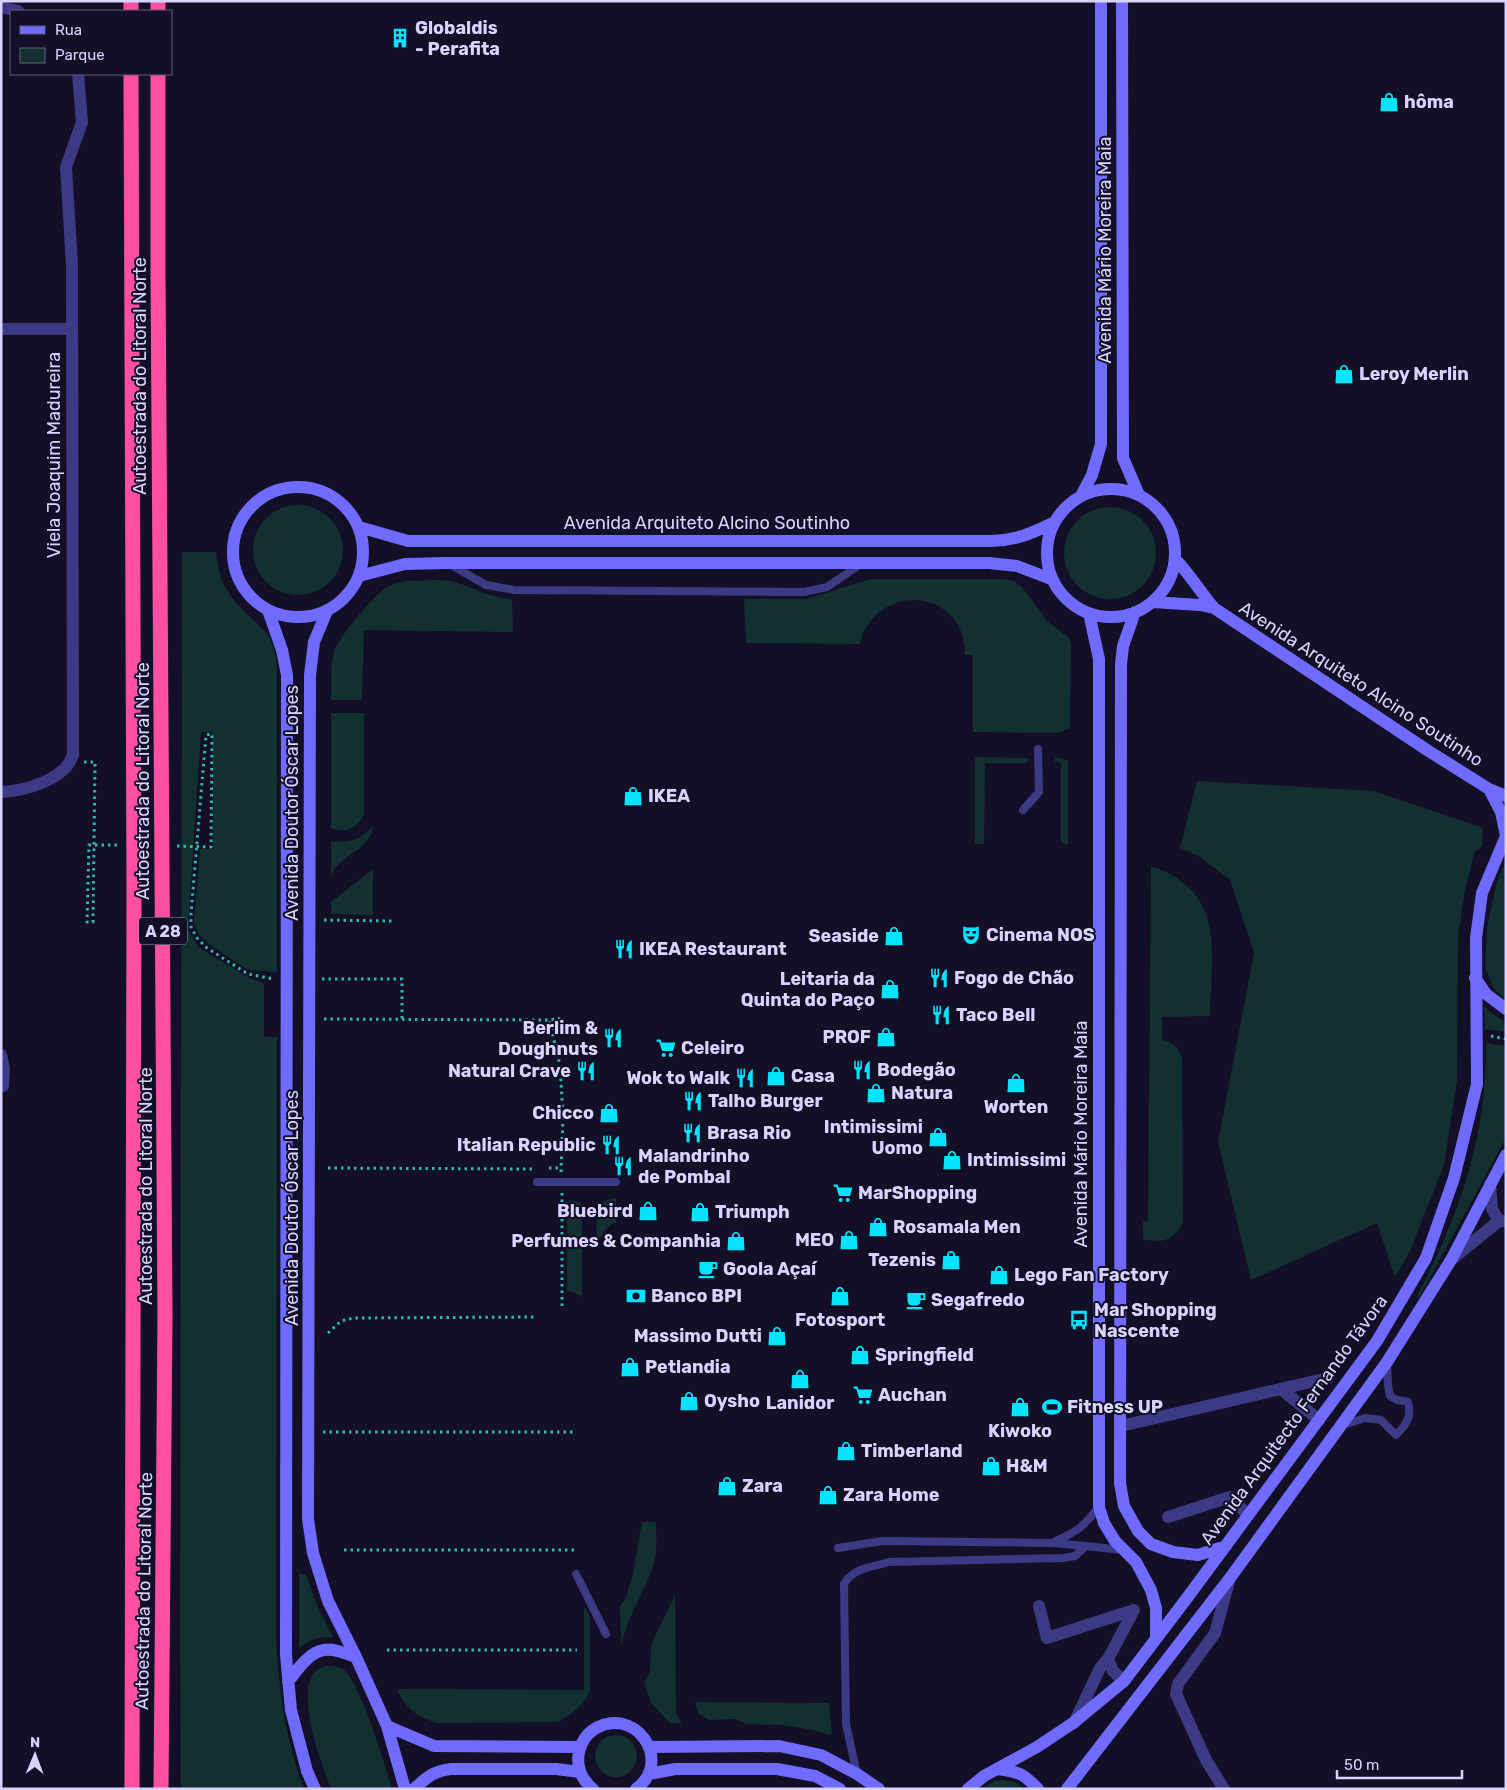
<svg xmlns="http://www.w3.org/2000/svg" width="1507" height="1790" font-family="Rubik,sans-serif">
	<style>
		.green { fill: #12302f }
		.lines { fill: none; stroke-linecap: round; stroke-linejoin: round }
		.path { stroke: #2fb8b0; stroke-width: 3; stroke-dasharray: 2.5 4; stroke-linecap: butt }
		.lane { stroke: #3d3a85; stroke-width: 8 }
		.street { stroke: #3d3a85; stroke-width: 12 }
		.secondary { stroke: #6f6bff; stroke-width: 12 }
		.highway { stroke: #ff4fa3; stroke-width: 15 }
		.labels { text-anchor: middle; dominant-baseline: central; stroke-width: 4; stroke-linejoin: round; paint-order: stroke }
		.shield { fill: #130f26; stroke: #9e99be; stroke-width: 1 }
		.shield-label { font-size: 16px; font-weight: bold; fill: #d9d4ff }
		.poi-label { font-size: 18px; font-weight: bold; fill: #d9d4ff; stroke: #130f26; text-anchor: start }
		.street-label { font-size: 18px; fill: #d9d4ff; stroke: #130f26 }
	</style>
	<rect width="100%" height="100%" fill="#130f26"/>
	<!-- green -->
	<path class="green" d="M253 550a45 45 0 1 1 90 0a45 45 0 1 1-90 0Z
		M1064 553a46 46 0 1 1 92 0a46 46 0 1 1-92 0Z
		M182 552H216C220 587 229 597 254 620 260 627 268 632 271 641 275 649 276 658 277 667V972L252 970 245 968 210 945 199 935 194 923 200 849H213L212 732H201L188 929 198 947 246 976 264 984V1037H277L276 1637C279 1691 285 1737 304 1789H181L180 1639Z
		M870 579H1004L1014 581 1022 587 1048 622 1068 637 1071 644 1070 728 1058 733 973 732V655H965C965 643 962 628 953 618 924 584 868 601 860 644L746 643 744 599H806Z
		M406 581C420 581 442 578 455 582 474 588 492 598 512 599L513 632 364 630 362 700H331C332 684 329 664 335 649 341 635 374 594 388 587 393 584 401 582 406 581Z
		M331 713H364V814C357 828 347 834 331 828Z
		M975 757 1028 758 1027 763H985L984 844H975Z
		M1056 757 1068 761V844L1061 843V763L1054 761Z
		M1197 781 1374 791 1483 828 1482 846 1474 853 1465 891 1458 936 1457 1081 1444 1165 1410 1251 1395 1277 1377 1223 1251 1280 1218 1142 1254 953 1230 880 1200 857 1180 848Z
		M373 826C370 847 350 852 337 866 334 869 332 873 331 877V841C351 843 359 840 373 826Z
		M1506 861V1001L1493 987 1485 967 1487 928 1497 881Z
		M1151 866C1227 892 1211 951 1210 1016L1162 1017V1040C1174 1043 1179 1047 1182 1059L1183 1221C1176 1240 1163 1244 1143 1239V1222L1148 1221Z
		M373 869V915L331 914V902Z
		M1484 1006 1494 1015 1506 1023V1032L1485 1029Z
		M1486 1043 1506 1046V1138L1419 1298 1417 1296C1460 1213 1487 1137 1486 1043Z
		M616 1198V1222C605 1227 600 1236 597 1247 597 1235 594 1214 602 1204 605 1200 611 1199 616 1198Z
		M567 1201H575L580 1203 582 1208V1297L573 1292H567Z
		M642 1522H656C656 1537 658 1552 653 1566 644 1593 627 1617 621 1646L620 1606 626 1597 633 1574Z
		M299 1574H306L316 1603 333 1637C319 1637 310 1639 299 1648Z
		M675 1595 676 1713 682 1724 670 1723 651 1703 644 1682 650 1673 651 1648 653 1640Z
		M584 1607 590 1616V1690C587 1703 569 1716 558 1722L436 1723C416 1715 406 1710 397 1689L584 1690Z
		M325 1666C332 1666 338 1666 344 1670 361 1684 385 1765 392 1789H331C322 1765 287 1676 325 1666Z
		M695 1702 829 1703 832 1735 808 1729 781 1725 746 1724 736 1719 709 1720 699 1714Z
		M595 1756a21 21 0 1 1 42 0a21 21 0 1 1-42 0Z
		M1003 1780 1015 1782 1024 1789H981L995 1781Z"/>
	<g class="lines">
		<!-- path -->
		<path class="path" d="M84 762H95L93 922H87L89 845H118
			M177 846 211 847 212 734 206 735 191 914V927L197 938 207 948 248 974 274 979
			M324 920 392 921
			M322 979H402V1019
			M324 1019 549 1020
			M1491 1036 1506 1039
			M328 1168 535 1169
			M549 1168H561
			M561 1172 563 1116 560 1065 549 1020 563 1018
			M562 1193V1308
			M328 1333 341 1321 353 1318 537 1317
			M323 1432H576
			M344 1550H576
			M387 1650H577"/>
		<!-- lane -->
		<path class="lane" d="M451 565 486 585 514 590 804 592 827 587 861 564
			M1023 810 1039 792 1038 749
			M537 1182H616
			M1343 1425 1365 1418 1381 1420 1396 1435C1406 1425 1412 1417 1408 1402L1397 1400 1390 1396 1388 1385 1387 1363
			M1054 1542C1078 1531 1083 1527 1099 1507
			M838 1548 882 1541 1052 1543 1086 1546
			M576 1574 606 1634
			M857 1774 846 1724 844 1584C853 1568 873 1567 889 1562L1063 1558 1075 1556 1086 1546 1122 1550"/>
		<!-- street -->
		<path class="street" d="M1 7 18 11
			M1 329H72
			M1 792C24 791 65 780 73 755L72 265 66 167 82 122 78 74
			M1 1055 4 1068 3 1086H1
			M1490 1184 1492 1209 1499 1221
			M1452 1259 1499 1221H1506
			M1281 1389 1319 1420
			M1121 1426 1328 1378
			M1168 1517 1230 1497 1248 1515
			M1039 1606 1047 1638 1134 1610 1108 1659 1100 1668 1074 1723
			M1108 1659 1113 1671 1124 1681
			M1224 1789 1206 1760 1176 1694 1178 1684 1215 1633 1230 1578"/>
		<!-- secondary -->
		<path class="secondary" d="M1122 1 1123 458 1139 495
			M233 552a65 65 0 1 1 130 0a65 65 0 1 1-130 0Z
			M1047 553a64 64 0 1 1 128 0a64 64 0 1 1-128 0Z
			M1082 494 1092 475 1101 444V1
			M359 527 408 541H991C1017 540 1030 534 1053 523
			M1175 559C1190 574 1200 592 1214 608L1427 750 1489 789 1506 796
			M359 576 405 564 447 563H989L1017 566 1051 579
			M1152 602 1200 605 1214 608
			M268 610 282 650 287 675 286 1655 291 1710 307 1771 315 1789
			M327 611 314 642 310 675 308 1519 313 1553 328 1601 356 1657 387 1726 405 1789
			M1135 612 1123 646 1121 664 1120 1483 1124 1506 1138 1531 1151 1544 1173 1552 1198 1555 1226 1546
			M1089 613 1099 659V1507L1104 1523 1115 1541 1136 1562 1151 1590 1156 1608V1639
			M1489 789 1501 812 1506 836
			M1475 978 1486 994 1506 1009
			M288 1682C297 1670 309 1652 324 1650 335 1648 346 1654 356 1657
			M387 1726 434 1746 580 1747
			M650 1747 779 1746 821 1755 857 1774 879 1789
			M997 1769C1019 1772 1023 1773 1038 1789
			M649 1774 675 1769H777L815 1776 840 1789
			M414 1789C427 1777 434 1771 451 1769H556L580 1772
			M593 1789C581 1779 576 1767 579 1752 581 1743 586 1735 593 1730 633 1703 675 1760 636 1789
			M968 1789 984 1776 1037 1747 1073 1723 1124 1681 1187 1598 1377 1341 1426 1258 1454 1178 1477 1084 1476 938 1482 893 1506 836
			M1067 1789 1230 1578 1387 1362 1451 1260 1506 1155"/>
		<!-- highway -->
		<path class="highway" d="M131 1V11
			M158 11V1
			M131 74 134 892 132 1789
			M158 74V276L165 1316 161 1789"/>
	</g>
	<!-- icons -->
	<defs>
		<symbol id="building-bare" viewBox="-9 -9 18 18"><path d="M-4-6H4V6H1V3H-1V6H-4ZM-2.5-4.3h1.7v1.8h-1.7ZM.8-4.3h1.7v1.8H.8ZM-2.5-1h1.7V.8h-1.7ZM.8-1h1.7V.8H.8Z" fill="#00e5ff" stroke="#130f26" stroke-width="2.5" paint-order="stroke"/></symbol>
		<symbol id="shop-bare" viewBox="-9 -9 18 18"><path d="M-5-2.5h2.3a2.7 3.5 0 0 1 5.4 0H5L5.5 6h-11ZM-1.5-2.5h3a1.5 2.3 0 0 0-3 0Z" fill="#00e5ff" stroke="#130f26" stroke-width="2.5" paint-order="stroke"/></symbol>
		<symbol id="theatre-bare" viewBox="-9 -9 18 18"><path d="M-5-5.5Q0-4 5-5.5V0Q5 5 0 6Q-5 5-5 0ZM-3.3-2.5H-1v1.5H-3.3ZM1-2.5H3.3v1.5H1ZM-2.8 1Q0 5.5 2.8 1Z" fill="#00e5ff" stroke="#130f26" stroke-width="2.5" paint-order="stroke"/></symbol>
		<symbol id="restaurant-bare" viewBox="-9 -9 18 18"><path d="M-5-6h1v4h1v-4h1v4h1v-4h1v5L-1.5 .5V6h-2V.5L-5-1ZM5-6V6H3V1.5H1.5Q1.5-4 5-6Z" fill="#00e5ff" stroke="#130f26" stroke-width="2.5" paint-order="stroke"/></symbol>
		<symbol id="supermarket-bare" viewBox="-9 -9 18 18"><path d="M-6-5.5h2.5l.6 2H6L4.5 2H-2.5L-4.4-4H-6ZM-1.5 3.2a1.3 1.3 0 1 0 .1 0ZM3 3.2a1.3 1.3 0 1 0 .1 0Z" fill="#00e5ff" stroke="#130f26" stroke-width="2.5" paint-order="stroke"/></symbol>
		<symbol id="cafe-bare" viewBox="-9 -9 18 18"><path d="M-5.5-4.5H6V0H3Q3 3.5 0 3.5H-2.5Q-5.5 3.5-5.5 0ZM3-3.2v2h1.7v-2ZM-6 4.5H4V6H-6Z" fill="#00e5ff" stroke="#130f26" stroke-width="2.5" paint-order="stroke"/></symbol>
		<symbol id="bank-bare" viewBox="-9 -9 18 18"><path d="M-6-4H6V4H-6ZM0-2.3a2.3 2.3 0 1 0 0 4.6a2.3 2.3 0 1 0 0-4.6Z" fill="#00e5ff" stroke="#130f26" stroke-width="2.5" paint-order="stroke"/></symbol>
		<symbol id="bus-bare" viewBox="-9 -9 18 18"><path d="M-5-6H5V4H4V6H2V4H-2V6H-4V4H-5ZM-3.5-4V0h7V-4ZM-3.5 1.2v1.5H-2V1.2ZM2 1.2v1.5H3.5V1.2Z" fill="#00e5ff" stroke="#130f26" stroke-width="2.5" paint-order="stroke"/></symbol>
		<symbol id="stadium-bare" viewBox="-9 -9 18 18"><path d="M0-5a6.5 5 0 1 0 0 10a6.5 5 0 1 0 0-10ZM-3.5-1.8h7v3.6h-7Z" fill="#00e5ff" stroke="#130f26" stroke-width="2.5" paint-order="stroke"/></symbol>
	</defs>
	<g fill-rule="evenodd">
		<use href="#building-bare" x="386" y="24" width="28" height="28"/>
		<use href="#shop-bare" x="1375" y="88" width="28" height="28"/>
		<use href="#shop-bare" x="1330" y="360" width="28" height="28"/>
		<use href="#shop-bare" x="619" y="782" width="28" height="28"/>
		<use href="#theatre-bare" x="957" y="921" width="28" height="28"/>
		<use href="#shop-bare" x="880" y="922" width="28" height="28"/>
		<use href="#restaurant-bare" x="610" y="935" width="28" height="28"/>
		<use href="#restaurant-bare" x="925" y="964" width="28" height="28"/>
		<use href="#shop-bare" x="876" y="975" width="28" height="28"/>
		<use href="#restaurant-bare" x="927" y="1001" width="28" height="28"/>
		<use href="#shop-bare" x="872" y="1023" width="28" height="28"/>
		<use href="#restaurant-bare" x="599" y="1024" width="28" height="28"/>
		<use href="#supermarket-bare" x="652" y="1034" width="28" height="28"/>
		<use href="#restaurant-bare" x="848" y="1056" width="28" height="28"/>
		<use href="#restaurant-bare" x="572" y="1057" width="28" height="28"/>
		<use href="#shop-bare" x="762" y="1062" width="28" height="28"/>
		<use href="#restaurant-bare" x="731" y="1064" width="28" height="28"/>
		<use href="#shop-bare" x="1002" y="1069" width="28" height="28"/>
		<use href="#shop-bare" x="862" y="1079" width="28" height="28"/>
		<use href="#restaurant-bare" x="679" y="1087" width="28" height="28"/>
		<use href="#shop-bare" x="595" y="1099" width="28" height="28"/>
		<use href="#restaurant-bare" x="678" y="1119" width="28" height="28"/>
		<use href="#shop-bare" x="924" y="1123" width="28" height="28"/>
		<use href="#restaurant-bare" x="597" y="1131" width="28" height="28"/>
		<use href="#shop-bare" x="938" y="1146" width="28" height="28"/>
		<use href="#restaurant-bare" x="609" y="1152" width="28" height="28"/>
		<use href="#supermarket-bare" x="829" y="1179" width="28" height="28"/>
		<use href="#shop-bare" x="634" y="1197" width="28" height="28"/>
		<use href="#shop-bare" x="686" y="1198" width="28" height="28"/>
		<use href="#shop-bare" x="864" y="1213" width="28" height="28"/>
		<use href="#shop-bare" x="835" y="1226" width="28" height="28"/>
		<use href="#shop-bare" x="722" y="1227" width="28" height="28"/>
		<use href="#shop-bare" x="937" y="1246" width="28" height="28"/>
		<use href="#cafe-bare" x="694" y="1255" width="28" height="28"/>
		<use href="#shop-bare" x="985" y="1261" width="28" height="28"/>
		<use href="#bank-bare" x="622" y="1282" width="28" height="28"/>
		<use href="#shop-bare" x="826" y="1282" width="28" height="28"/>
		<use href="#cafe-bare" x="902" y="1286" width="28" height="28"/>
		<use href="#bus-bare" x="1065" y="1306" width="28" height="28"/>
		<use href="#shop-bare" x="763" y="1322" width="28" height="28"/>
		<use href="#shop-bare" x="846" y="1341" width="28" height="28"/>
		<use href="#shop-bare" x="616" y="1353" width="28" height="28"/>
		<use href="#shop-bare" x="786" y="1365" width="28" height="28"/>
		<use href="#supermarket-bare" x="849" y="1381" width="28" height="28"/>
		<use href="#shop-bare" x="675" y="1387" width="28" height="28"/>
		<use href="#shop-bare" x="1006" y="1393" width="28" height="28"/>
		<use href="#stadium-bare" x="1038" y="1393" width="28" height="28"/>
		<use href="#shop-bare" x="832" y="1437" width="28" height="28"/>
		<use href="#shop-bare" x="977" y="1452" width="28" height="28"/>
		<use href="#shop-bare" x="713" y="1472" width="28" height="28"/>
		<use href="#shop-bare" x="814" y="1481" width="28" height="28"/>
	</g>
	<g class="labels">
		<!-- shield labels -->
		<rect class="shield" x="139" y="917.5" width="48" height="27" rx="4"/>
		<g class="shield-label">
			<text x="163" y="931">A 28</text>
		</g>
		<!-- poi labels -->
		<g class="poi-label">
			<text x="415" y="28">Globaldis<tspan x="415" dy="21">- Perafita</tspan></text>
			<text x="1404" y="102">hôma</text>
			<text x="1359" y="374">Leroy Merlin</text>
			<text x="648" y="796">IKEA</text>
			<text x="986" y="935">Cinema NOS</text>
			<text x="879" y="936" text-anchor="end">Seaside</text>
			<text x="639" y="949">IKEA Restaurant</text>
			<text x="954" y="978">Fogo de Chão</text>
			<text x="875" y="979" text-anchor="end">Leitaria da<tspan x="875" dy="21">Quinta do Paço</tspan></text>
			<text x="956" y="1015">Taco Bell</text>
			<text x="598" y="1028" text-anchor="end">Berlim &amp;<tspan x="598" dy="21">Doughnuts</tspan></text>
			<text x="871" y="1037" text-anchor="end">PROF</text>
			<text x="681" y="1048">Celeiro</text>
			<text x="877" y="1070">Bodegão</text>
			<text x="571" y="1071" text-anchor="end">Natural Crave</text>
			<text x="791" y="1076">Casa</text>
			<text x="730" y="1078" text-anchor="end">Wok to Walk</text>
			<text x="891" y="1093">Natura</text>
			<text x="708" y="1101">Talho Burger</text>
			<text x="1016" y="1107" text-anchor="middle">Worten</text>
			<text x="594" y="1113" text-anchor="end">Chicco</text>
			<text x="923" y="1127" text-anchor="end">Intimissimi<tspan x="923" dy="21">Uomo</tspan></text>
			<text x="707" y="1133">Brasa Rio</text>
			<text x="596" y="1145" text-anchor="end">Italian Republic</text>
			<text x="638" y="1156">Malandrinho<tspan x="638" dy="21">de Pombal</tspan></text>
			<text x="967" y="1160">Intimissimi</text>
			<text x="858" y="1193">MarShopping</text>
			<text x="633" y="1211" text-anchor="end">Bluebird</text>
			<text x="715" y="1212">Triumph</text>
			<text x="893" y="1227">Rosamala Men</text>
			<text x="834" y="1240" text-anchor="end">MEO</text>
			<text x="721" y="1241" text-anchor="end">Perfumes &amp; Companhia</text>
			<text x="936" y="1260" text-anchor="end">Tezenis</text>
			<text x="723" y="1269">Goola Açaí</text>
			<text x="1014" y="1275">Lego Fan Factory</text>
			<text x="651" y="1296">Banco BPI</text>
			<text x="931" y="1300">Segafredo</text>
			<text x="1094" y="1310">Mar Shopping<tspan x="1094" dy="21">Nascente</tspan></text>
			<text x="840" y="1320" text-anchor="middle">Fotosport</text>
			<text x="762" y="1336" text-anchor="end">Massimo Dutti</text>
			<text x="875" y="1355">Springfield</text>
			<text x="645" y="1367">Petlandia</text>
			<text x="878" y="1395">Auchan</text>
			<text x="704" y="1401">Oysho</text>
			<text x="800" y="1403" text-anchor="middle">Lanidor</text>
			<text x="1067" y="1407">Fitness UP</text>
			<text x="1020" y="1431" text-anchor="middle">Kiwoko</text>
			<text x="861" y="1451">Timberland</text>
			<text x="1006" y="1466">H&amp;M</text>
			<text x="742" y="1486">Zara</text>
			<text x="843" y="1495">Zara Home</text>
		</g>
		<!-- street labels -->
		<g class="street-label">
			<text transform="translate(1105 250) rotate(-90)">Avenida Mário Moreira Maia</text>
			<text transform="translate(140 376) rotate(-90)">Autoestrada do Litoral Norte</text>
			<text transform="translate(54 455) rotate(-90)">Viela Joaquim Madureira</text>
			<text x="707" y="523">Avenida Arquiteto Alcino Soutinho</text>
			<text transform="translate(1361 684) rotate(33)">Avenida Arquiteto Alcino Soutinho</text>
			<text transform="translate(143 781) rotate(-90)">Autoestrada do Litoral Norte</text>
			<text transform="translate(292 803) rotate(-90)">Avenida Doutor Óscar Lopes</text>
			<text transform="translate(1081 1134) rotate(-90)">Avenida Mário Moreira Maia</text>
			<text transform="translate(146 1186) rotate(-90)">Autoestrada do Litoral Norte</text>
			<text transform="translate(292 1208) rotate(-90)">Avenida Doutor Óscar Lopes</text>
			<text transform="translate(1294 1420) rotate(-54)">Avenida Arquitecto Fernando Távora</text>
			<text transform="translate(144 1591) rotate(-89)">Autoestrada do Litoral Norte</text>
		</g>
	</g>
	<!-- border -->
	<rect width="1507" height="1790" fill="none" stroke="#d9d4ff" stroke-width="5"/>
	<!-- legend -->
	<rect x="10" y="10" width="162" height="65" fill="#130f26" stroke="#625e7d"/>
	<rect x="20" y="26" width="25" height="8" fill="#6f6bff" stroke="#625e7d"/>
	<text x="55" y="35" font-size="15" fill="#d9d4ff">Rua</text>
	<rect x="20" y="48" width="25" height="15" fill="#12302f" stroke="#625e7d"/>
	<text x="55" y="60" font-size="15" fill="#d9d4ff">Parque</text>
	<!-- north arrow -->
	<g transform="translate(35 1755) rotate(1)" stroke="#130f26" stroke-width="4" paint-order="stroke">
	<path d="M0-4L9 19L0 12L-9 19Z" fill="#d9d4ff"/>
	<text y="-8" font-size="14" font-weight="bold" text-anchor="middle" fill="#d9d4ff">N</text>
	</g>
	<!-- scale -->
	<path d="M1337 1770v8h125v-8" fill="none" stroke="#d9d4ff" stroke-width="2.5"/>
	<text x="1344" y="1770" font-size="15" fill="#d9d4ff" stroke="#130f26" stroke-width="4" paint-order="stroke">50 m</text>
</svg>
